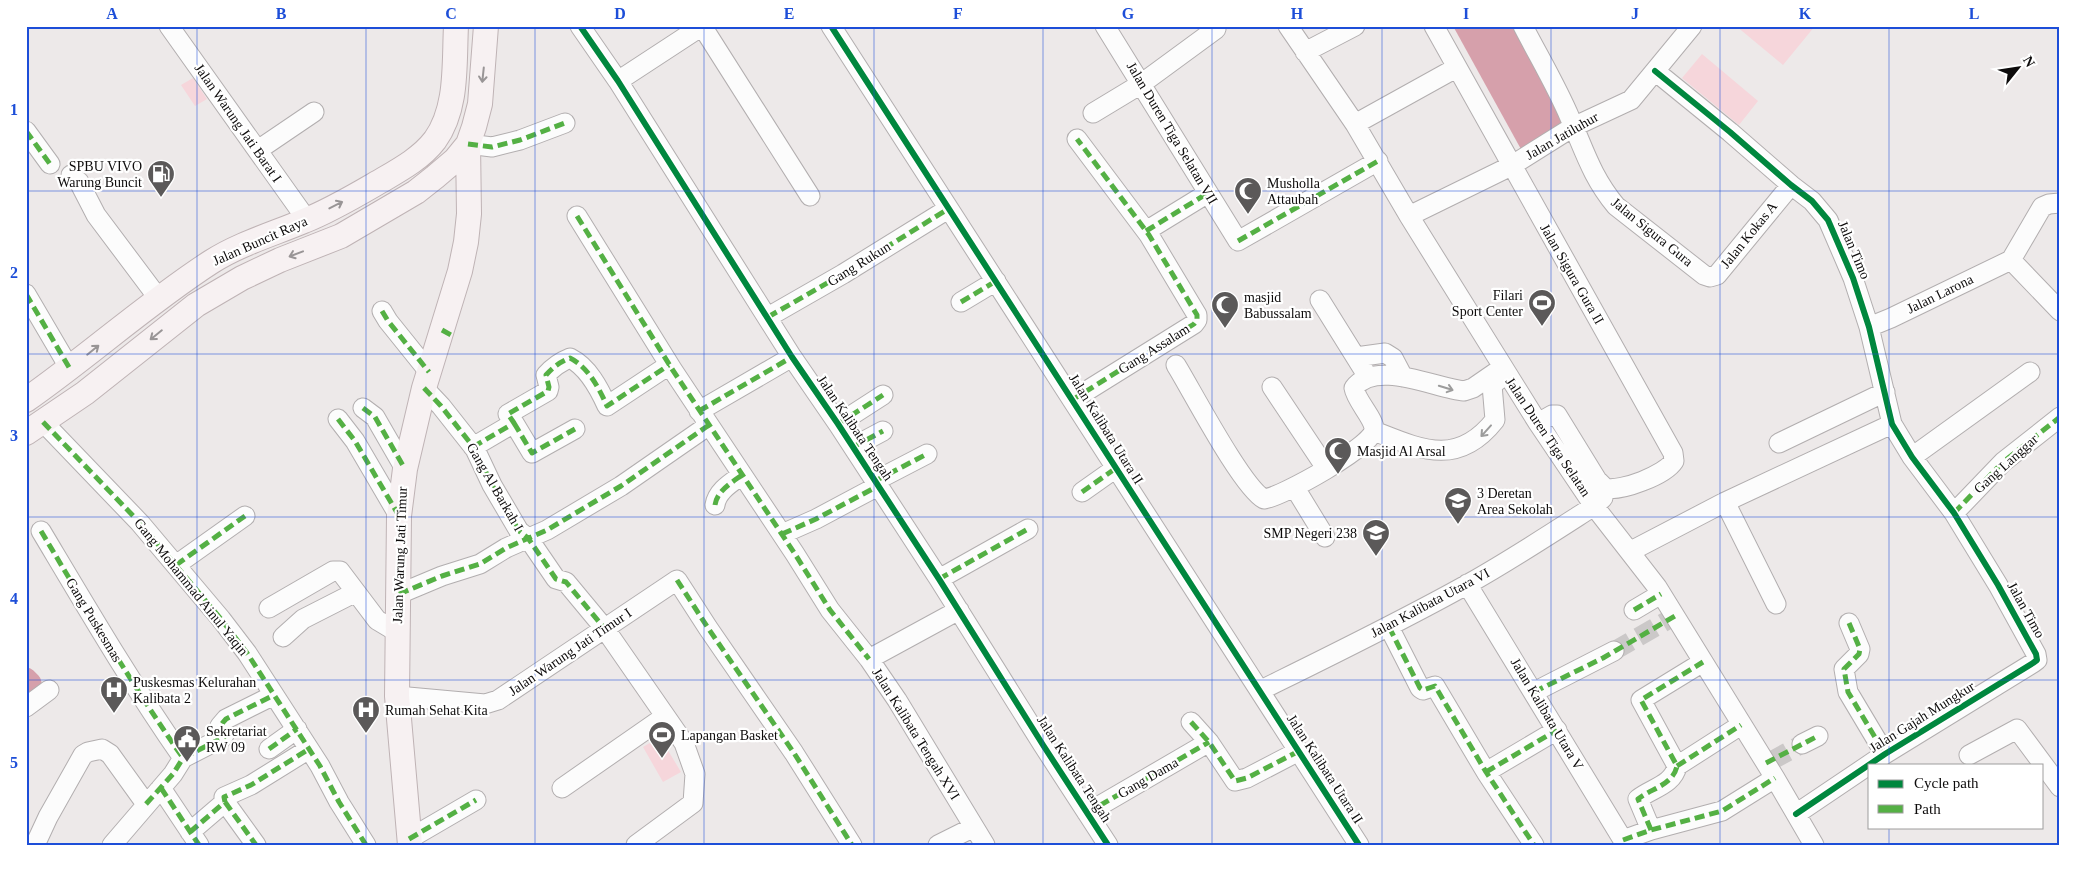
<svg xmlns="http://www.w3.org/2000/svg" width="2086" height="871" font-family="'Times New Roman',serif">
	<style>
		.park { fill: #f6d6db }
		.water { fill: #d6a0ab }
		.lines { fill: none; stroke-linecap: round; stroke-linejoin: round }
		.river { stroke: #d6a0ab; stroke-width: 21 }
		.minor-tunnel { stroke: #cbc8c8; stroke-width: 19; stroke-dasharray: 19 9; stroke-linecap: butt }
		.minor-casing { stroke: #b2aeaf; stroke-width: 21 }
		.major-casing { stroke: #bfb3b5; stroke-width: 26 }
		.minor { stroke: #fcfcfc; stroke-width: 19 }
		.major { stroke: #f7f1f2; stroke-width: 24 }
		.quiet { stroke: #54b044; stroke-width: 5; stroke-dasharray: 10 5; stroke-linecap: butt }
		.cycleway-casing { stroke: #fff; stroke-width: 9 }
		.cycleway { stroke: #00873e; stroke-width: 6 }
		.oneway { stroke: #999596 }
		.oneway2 { stroke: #9c9c9c }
		.grid { fill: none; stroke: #1d4ed8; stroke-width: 1; stroke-opacity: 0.55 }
		.labels { text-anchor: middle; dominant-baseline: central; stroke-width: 4.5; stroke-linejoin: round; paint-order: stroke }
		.street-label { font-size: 14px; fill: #0d0b0b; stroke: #fff }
		.poi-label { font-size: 14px; fill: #0d0b0b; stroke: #fff; text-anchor: start }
		.neatline { fill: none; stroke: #1d4ed8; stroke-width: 2 }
		.grid-label { font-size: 16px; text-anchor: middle; font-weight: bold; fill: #1d4ed8 }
	</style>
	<rect width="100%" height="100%" fill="#ede9e9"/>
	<!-- park -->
	<path class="park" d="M1736 26H1815L1783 65Z
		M1702 54 1758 101 1739 125 1682 78Z
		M193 78 207 99 195 106 181 85Z
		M660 737 681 772 663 782 643 747Z"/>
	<!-- water -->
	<path class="water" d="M1453 26H1517L1569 123 1522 151Z"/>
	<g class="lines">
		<!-- river -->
		<path class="river" d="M26 678 31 683 32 690 26 693"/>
		<!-- minor-tunnel -->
		<path class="minor-tunnel" d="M1614 651 1675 616
			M1771 761 1802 744"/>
		<defs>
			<path id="minor" d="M169 26 307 220
				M580 26 618 81 792 357 838 424 939 579 1043 745 1108 845
				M702 26 810 196
				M831 26 1359 845
				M1105 26 1238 241 1378 161
				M1288 26 1355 124 1409 216 1538 423 1594 506 1657 587 1775 778 1814 845
				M1434 26 1673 453 1674 461C1665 475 1621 492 1605 488L1597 480 1557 415H1552L1538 423
				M1523 26C1539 57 1557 87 1570 118 1585 152 1592 177 1616 206L1704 275 1710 277 1717 275 1791 185
				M1305 52 1355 26
				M1655 71 1730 132 1791 185 1812 201 1828 220 1853 278 1869 327 1892 424 1912 457 1954 513 1998 585 2036 654 2037 660 2033 663 1885 754 1796 814
				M618 81 702 26
				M1093 113 1141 84 1216 29
				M1355 124 1456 68
				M26 131 50 164
				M468 144 492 147 520 140 565 123
				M258 150 314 112
				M71 175 79 182 96 215 159 299
				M577 216 672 369 795 554 830 610 869 659 897 700 985 845
				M1409 216 1511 166 1573 127 1631 100 1692 26
				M1146 231 1208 193
				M2011 260 2060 311
				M26 294 70 369
				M1320 300 1368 377
				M961 302 996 281
				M382 311 388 321 429 372
				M768 317 843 274 948 209
				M1869 327 1891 318 2011 260 2042 207 2049 204 2060 203
				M1356 357 1385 353 1393 358 1403 377
				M1176 365C1192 391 1242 487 1264 499 1282 497 1373 446 1374 430 1375 419 1356 401 1354 388 1375 359 1435 388 1464 391L1473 388 1502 368
				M1272 387 1326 468
				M424 388 441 406 475 449 492 485 519 531 528 538 556 579 566 582 605 629 684 743 695 774 693 803 636 845
				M1072 400 1194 324 1197 320V315L1149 235 1077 139
				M363 408 375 417 405 469
				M699 411 792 357
				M338 419 355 441 399 516
				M43 422 140 523 221 619 247 653 320 766 339 802 366 845
				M514 423 532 453 575 429
				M838 424 883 395
				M1374 431C1422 450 1458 467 1495 420L1492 385 1506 374
				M1779 443 1885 392
				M473 447 514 423 508 414 548 391 549 387 546 375C553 367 560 362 570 358 588 367 599 388 607 406L669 365
				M853 447 883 431
				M1912 457 2030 372
				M875 481 927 454
				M1295 488 1325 537
				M1082 492 1116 468
				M1725 502 1776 604
				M715 505C717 491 731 483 742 475
				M1954 513 2003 462 2060 417
				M41 531C87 608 132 685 183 758
				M782 534 816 519 878 486
				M1631 551 1725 502 1892 424
				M176 565 245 516
				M939 579 1028 529
				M1467 584 1626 845
				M399 594 442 576 480 564 506 548 547 530 621 486 709 425
				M269 608 333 571H340L377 620 397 632
				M1634 610 1661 594
				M1849 623 1860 649 1859 654 1844 669 1848 692 1885 754
				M1389 627 1420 688 1423 690 1435 686 1486 772 1534 845
				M283 637 303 619 356 592
				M869 659 959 610
				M1261 690C1330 656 1400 622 1468 584 1511 560 1552 533 1594 506L1603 498
				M1534 692 1614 651
				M397 696 485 704 498 700 677 580 708 628 794 753 852 845
				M26 707 49 690
				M1191 722 1209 742 1235 781 1247 778 1299 751
				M1802 744 1818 736
				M269 749 297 729
				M1969 755 2017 729 2060 787
				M1677 766 1741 725
				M1486 772 1557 730
				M161 788 199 845
				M562 788 664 717
				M225 802 256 845
				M1087 813 1209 742
				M1651 830 1638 799C1652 788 1673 785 1677 766L1641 700 1703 662
				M190 832 225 802 224 797 251 785 309 749
				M409 839 476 800
				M1623 840 1651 830 1722 811 1775 778
				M35 845 48 817 83 755 88 752 102 749 110 754 146 804
				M112 845 173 774 183 758 222 738 224 735 220 726 226 719 274 695
				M938 845 974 827"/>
			<path id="major" d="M26 400C89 356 146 304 211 262 239 244 273 234 304 221 332 210 358 194 384 179 403 168 422 157 435 140 458 108 454 64 456 26
				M26 433 85 393 196 305 242 278 280 260 341 236 416 192 435 177 455 160 468 144 474 127 480 104 486 26
				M410 845 397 696 399 516 405 469 424 388 460 271 466 242 469 214 468 144"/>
		</defs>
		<!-- minor casing -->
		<use href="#minor" class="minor-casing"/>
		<!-- major casing -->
		<use href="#major" class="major-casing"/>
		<!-- minor -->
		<use href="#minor" class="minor"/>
		<!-- major -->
		<use href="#major" class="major"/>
		<!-- quiet -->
		<path class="quiet" d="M26 131 50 164
			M468 144 492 147 520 140 565 123
			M577 216 672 369 795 554 830 610 869 659
			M1146 231 1208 193
			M1238 241 1378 161
			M26 294 70 369
			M961 302 996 281
			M382 311 388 321 429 372
			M768 317 843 274 948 209
			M442 330 451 335
			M424 388 441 406 475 449 492 485 519 531 528 538 556 579 566 582 605 629
			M1072 400 1194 324 1197 320V315L1149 235 1077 139
			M363 408 375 417 405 469
			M699 411 792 357
			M338 419 355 441 399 516
			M43 422 140 523 221 619 247 653 320 766 339 802 366 845
			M514 423 532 453 575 429
			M838 424 883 395
			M473 447 514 423 508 414 548 391 549 387 546 375C553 367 560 362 570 358 588 367 599 388 607 406L669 365
			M853 447 883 431
			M875 481 927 454
			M1082 492 1116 468
			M715 505C717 491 731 483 742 475
			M1954 513 2003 462 2060 417
			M41 531C87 608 132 685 183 758
			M782 534 816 519 878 486
			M176 565 245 516
			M939 579 1028 529
			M677 580 708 628 794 753 852 845
			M399 594 442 576 480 564 506 548 547 530 621 486 709 425
			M1634 610 1661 594
			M1849 623 1860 649 1859 654 1844 669 1848 692 1885 754
			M1389 627 1420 688 1423 690 1435 686 1486 772 1534 845
			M1534 692 1603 658 1675 616
			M1191 722 1209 742 1235 781 1247 778 1299 751
			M269 749 297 729
			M1766 763 1818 736
			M1677 766 1741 725
			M1486 772 1557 730
			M161 788 199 845
			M225 802 256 845
			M146 804 173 774 183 758 224 737 220 726 226 719 274 695
			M1087 813 1209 742
			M1651 830 1638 799C1652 788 1673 785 1677 766L1641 700 1703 662
			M190 832 225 802 224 797 251 785 309 749
			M409 839 476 800
			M1623 840 1651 830 1722 811 1775 778"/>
		<defs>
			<path id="cycleway" d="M580 26 618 81 792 357 838 424 939 579 1043 745 1108 845
				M831 26 1359 845
				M1655 71 1730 132 1791 185 1812 201 1828 220 1853 278 1869 327 1892 424 1912 457 1954 513 1998 585 2036 654 2037 660 2033 663 1885 754 1796 814"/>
		</defs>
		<!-- cycleway casing -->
		<use href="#cycleway" class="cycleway-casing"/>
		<!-- cycleway -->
		<use href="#cycleway" class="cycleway"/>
	</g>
	<!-- one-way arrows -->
	<defs><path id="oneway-shaft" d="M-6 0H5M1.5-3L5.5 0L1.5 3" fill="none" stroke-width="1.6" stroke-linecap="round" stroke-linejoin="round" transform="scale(1.25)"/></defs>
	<g class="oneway">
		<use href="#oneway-shaft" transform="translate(483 75) rotate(96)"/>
		<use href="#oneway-shaft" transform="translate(336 205) rotate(-27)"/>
		<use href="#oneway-shaft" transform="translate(296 254) rotate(159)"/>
		<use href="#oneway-shaft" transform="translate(156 335) rotate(141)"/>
		<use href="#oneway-shaft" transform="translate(93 350) rotate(-39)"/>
	</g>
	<g class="oneway2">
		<use href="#oneway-shaft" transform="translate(1446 388) rotate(17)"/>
		<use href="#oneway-shaft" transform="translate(1486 431) rotate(132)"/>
	</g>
	<!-- grid -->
	<path class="grid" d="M197 26V845M366 26V845M535 26V845M704 26V845M874 26V845M1043 26V845M1212 26V845M1382 26V845M1551 26V845M1720 26V845M1889 26V765M26 191H2060M26 354H2060M26 517H2060M26 680H2060M1889 827V845"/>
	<!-- icons -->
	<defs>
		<symbol id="fuel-pin" viewBox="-11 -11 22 30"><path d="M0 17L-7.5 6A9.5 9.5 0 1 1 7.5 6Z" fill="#5b5959" stroke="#fff"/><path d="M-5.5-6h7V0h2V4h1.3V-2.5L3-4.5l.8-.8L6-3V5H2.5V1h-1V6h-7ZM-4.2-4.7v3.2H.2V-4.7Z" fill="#fff"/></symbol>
		<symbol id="mosque-pin" viewBox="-11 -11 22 30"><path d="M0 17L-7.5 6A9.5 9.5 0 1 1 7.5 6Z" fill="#5b5959" stroke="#fff"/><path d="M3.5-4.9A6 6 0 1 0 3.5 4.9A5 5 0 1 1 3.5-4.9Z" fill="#fff"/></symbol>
		<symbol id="stadium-pin" viewBox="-11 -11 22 30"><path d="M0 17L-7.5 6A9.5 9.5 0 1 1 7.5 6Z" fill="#5b5959" stroke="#fff"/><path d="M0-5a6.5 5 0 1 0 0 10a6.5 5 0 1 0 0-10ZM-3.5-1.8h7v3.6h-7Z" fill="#fff"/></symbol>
		<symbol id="school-pin" viewBox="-11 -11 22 30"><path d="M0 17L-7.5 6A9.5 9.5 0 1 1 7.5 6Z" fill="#5b5959" stroke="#fff"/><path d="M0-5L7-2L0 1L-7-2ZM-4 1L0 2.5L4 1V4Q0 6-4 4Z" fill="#fff"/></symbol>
		<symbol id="hospital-pin" viewBox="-11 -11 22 30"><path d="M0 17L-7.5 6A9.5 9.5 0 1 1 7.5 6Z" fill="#5b5959" stroke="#fff"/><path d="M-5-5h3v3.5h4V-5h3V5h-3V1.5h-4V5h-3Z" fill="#fff"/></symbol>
		<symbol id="civic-pin" viewBox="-11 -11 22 30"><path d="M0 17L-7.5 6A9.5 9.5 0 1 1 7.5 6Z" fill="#5b5959" stroke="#fff"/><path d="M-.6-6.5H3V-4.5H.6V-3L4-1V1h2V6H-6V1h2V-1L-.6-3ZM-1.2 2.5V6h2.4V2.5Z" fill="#fff"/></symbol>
	</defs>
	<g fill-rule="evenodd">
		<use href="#fuel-pin" x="145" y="158" width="32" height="43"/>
		<use href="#mosque-pin" x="1232" y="175" width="32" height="43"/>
		<use href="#stadium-pin" x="1526" y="287" width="32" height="43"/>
		<use href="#mosque-pin" x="1209" y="289" width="32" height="43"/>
		<use href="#mosque-pin" x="1322" y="435" width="32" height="43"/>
		<use href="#school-pin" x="1442" y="485" width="32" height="43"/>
		<use href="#school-pin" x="1360" y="517" width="32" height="43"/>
		<use href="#hospital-pin" x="98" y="674" width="32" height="43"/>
		<use href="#hospital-pin" x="350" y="694" width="32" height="43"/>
		<use href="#stadium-pin" x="646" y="719" width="32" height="43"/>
		<use href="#civic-pin" x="171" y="723" width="32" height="43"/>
	</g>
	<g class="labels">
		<!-- street labels -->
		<g class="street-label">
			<text transform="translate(238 123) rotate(55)">Jalan Warung Jati Barat I</text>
			<text transform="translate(1172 133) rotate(59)">Jalan Duren Tiga Selatan VII</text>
			<text transform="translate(1562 136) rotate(-30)">Jalan Jatiluhur</text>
			<text transform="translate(1652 232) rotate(39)">Jalan Sigura Gura</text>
			<text transform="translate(1749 235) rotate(-51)">Jalan Kokas A</text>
			<text transform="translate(260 241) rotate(-24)">Jalan Buncit Raya</text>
			<text transform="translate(1854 250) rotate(67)">Jalan Timo</text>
			<text transform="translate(859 264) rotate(-32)">Gang Rukun</text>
			<text transform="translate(1572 274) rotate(60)">Jalan Sigura Gura II</text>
			<text transform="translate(1940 294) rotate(-26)">Jalan Larona</text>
			<text transform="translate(1154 349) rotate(-32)">Gang Assalam</text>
			<text transform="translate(855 428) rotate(56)">Jalan Kalibata Tengah</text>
			<text transform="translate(1106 429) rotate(58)">Jalan Kalibata Utara II</text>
			<text transform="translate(1548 437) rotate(56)">Jalan Duren Tiga Selatan</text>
			<text transform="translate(2006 464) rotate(-42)">Gang Langgar</text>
			<text transform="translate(495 487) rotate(60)">Gang Al Barkah I</text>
			<text transform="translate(400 555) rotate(-88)">Jalan Warung Jati Timur</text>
			<text transform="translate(191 587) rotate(51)">Gang Mohammad Ainul Yaqin</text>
			<text transform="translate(1430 603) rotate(-28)">Jalan Kalibata Utara VI</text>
			<text transform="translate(2026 610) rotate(61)">Jalan Timo</text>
			<text transform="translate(94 620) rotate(59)">Gang Puskesmas</text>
			<text transform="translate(570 652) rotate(-34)">Jalan Warung Jati Timur I</text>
			<text transform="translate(1547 714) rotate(59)">Jalan Kalibata Utara V</text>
			<text transform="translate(1922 717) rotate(-32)">Jalan Gajah Mungkur</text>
			<text transform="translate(916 734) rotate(58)">Jalan Kalibata Tengah XVI</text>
			<text transform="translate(1074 769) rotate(57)">Jalan Kalibata Tengah</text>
			<text transform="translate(1325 769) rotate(57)">Jalan Kalibata Utara II</text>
			<text transform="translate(1148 778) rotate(-30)">Gang Dama</text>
		</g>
		<!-- poi labels -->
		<g class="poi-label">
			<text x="142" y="166" text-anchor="end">SPBU VIVO<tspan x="142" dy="16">Warung Buncit</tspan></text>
			<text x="1267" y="183">Musholla<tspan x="1267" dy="16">Attaubah</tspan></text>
			<text x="1523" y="295" text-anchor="end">Filari<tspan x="1523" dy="16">Sport Center</tspan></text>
			<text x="1244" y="297">masjid<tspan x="1244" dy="16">Babussalam</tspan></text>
			<text x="1357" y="451">Masjid Al Arsal</text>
			<text x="1477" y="493">3 Deretan<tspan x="1477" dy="16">Area Sekolah</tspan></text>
			<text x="1357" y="533" text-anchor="end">SMP Negeri 238</text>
			<text x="133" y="682">Puskesmas Kelurahan<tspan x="133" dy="16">Kalibata 2</tspan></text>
			<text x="385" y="710">Rumah Sehat Kita</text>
			<text x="206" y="731">Sekretariat<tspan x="206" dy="16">RW 09</tspan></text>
			<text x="681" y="735">Lapangan Basket</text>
		</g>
	</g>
	<!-- border -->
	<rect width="2086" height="871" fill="none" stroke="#ffffff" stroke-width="55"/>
	<!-- legend -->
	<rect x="1868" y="764" width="175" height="65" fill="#ffffff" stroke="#9e9d9d"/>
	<rect x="1878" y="780" width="25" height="8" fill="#00873e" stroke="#9e9d9d"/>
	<text x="1914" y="788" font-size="15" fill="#0d0b0b">Cycle path</text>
	<rect x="1878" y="805" width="25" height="8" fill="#54b044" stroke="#9e9d9d"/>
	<text x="1914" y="814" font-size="15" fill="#0d0b0b">Path</text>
	<!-- north arrow -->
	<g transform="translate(2018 68) rotate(60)" stroke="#ffffff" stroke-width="4" paint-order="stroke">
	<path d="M0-4L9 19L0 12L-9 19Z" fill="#0d0b0b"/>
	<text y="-8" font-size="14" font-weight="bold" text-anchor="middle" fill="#0d0b0b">N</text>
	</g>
	<rect x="28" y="28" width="2030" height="816" class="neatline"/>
	<g class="grid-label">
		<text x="112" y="19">A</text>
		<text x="281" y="19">B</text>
		<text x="451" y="19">C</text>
		<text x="620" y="19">D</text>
		<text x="789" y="19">E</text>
		<text x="958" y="19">F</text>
		<text x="1128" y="19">G</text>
		<text x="1297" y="19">H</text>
		<text x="1466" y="19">I</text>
		<text x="1635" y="19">J</text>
		<text x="1805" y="19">K</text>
		<text x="1974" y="19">L</text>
		<text x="14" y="115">1</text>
		<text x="14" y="278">2</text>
		<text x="14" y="441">3</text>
		<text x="14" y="604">4</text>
		<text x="14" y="768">5</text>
	</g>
</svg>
